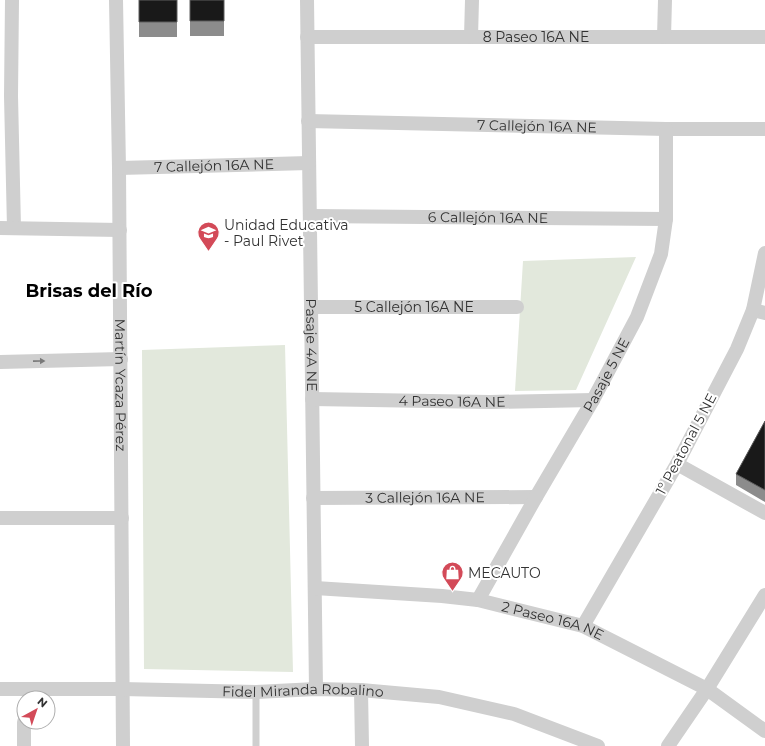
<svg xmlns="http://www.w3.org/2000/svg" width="765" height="746" font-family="Montserrat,sans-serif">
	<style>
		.green { fill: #e2e8dc }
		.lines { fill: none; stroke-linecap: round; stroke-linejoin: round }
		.lane { stroke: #cfcfcf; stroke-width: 7 }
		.street { stroke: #cfcfcf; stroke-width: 14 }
		.wall { fill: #8c8c8c }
		.building { fill: #191919; stroke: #5e5e5e }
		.oneway { fill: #797979 }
		.labels { text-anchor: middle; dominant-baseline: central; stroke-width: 4; stroke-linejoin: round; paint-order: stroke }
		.street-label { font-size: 14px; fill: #323232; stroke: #fff }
		.poi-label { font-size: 14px; fill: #323232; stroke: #fff; text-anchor: start }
		.district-label { font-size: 18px; font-weight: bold; fill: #000; stroke: #fff }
	</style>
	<rect width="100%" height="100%" fill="#fff"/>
	<!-- green -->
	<path class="green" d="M636 257 576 390 515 391 523 261Z
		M285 345 293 672 144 669 142 350Z"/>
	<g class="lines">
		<!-- lane -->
		<path class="lane" d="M256 746V692"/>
		<!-- street -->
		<g class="street">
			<path d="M12 0 11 96 14 228"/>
			<path id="s1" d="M116 0 119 168 123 746"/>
			<path id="s2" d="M307 0 316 689"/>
			<path id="s3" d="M307 37H765"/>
			<path d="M471 37 472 0"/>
			<path d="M664 37 665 0"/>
			<path id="s4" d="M308 121 666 129H765"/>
			<path id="s5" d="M119 168 309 163"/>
			<path id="s6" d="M310 216 666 219"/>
			<path d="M0 228 120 230"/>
			<path id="s7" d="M311 307H517"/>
			<path d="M753 310 765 313"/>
			<path d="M0 362 121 359"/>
			<path id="s8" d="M312 399 490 402 593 400"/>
			<path d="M677 464 765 513"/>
			<path id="s9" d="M313 498 536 497"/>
			<path d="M0 518H122"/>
			<path id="s10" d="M315 588 442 596 478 600 583 626 707 689 765 731"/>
			<path id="s11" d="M478 600 536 497 593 400 637 317 661 254 666 219V129"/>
			<path d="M583 626 677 464 737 349 753 310 765 253"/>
			<path id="s12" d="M0 689H122L256 692 316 689 361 690 439 697 514 714 598 746"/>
			<path d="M361 690 362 746"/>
			<path d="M24 746V722"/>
			<path d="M668 746 707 689 765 595"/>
		</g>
	</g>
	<!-- wall -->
	<path class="wall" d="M139 0H177V37H139Z
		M190 0H224V36H190Z
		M765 421V502L736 485V474Z"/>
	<!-- building -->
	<path class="building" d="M139 0H177V22H139Z
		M190 0H224V21H190Z
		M765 421V490L736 474Z"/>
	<!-- one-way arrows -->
	<defs><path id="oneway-solid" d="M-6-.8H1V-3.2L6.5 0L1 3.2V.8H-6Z"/></defs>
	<use class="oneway" href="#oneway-solid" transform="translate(39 361) rotate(-1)"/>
	<!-- icons -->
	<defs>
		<symbol id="school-pin" viewBox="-11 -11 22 30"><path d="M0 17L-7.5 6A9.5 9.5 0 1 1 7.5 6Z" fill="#d34a58" stroke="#fff"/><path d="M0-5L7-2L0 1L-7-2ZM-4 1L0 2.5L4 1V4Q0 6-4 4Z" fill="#fff"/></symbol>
		<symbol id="shop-pin" viewBox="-11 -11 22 30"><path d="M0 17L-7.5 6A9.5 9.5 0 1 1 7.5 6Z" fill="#d34a58" stroke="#fff"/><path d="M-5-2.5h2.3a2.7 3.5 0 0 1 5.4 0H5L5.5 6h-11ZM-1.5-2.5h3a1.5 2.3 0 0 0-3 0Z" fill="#fff"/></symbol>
	</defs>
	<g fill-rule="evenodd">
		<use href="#school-pin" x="196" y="220" width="25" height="34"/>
		<use href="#shop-pin" x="440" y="560" width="25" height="34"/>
	</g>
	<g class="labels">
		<!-- street labels -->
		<g class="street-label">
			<text stroke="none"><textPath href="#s3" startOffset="229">8 Paseo 16A NE</textPath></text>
			<text stroke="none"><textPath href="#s4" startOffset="229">7 Callejón 16A NE</textPath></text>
			<text stroke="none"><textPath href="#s5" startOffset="95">7 Callejón 16A NE</textPath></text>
			<text stroke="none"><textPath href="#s6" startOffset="178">6 Callejón 16A NE</textPath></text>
			<text stroke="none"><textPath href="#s7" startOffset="103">5 Callejón 16A NE</textPath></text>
			<text stroke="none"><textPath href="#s2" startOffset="345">Pasaje 4A NE</textPath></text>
			<text stroke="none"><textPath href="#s11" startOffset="259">Pasaje 5 NE</textPath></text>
			<text stroke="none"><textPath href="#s1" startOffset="385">Martín Ycaza Pérez</textPath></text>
			<text stroke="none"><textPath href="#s8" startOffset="140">4 Paseo 16A NE</textPath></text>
			<text transform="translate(686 444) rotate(-62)">1º Peatonal 5 NE</text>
			<text stroke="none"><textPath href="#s9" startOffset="112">3 Callejón 16A NE</textPath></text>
			<text stroke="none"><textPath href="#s10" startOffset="241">2 Paseo 16A NE</textPath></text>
			<text stroke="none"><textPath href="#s12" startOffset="303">Fidel Miranda Robalino</textPath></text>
		</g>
		<!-- poi labels -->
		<g class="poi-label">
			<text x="224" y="225">Unidad Educativa<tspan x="224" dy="16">- Paul Rivet</tspan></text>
			<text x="468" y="573">MECAUTO</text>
		</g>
		<!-- district labels -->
		<g class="district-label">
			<text x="89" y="291">Brisas del Río</text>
		</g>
	</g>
	<!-- north arrow -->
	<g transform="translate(36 710) rotate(40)"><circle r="19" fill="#ffffff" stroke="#adadad"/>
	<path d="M0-3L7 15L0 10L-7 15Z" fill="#d34a58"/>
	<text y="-6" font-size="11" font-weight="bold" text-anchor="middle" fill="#323232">N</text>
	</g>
</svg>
